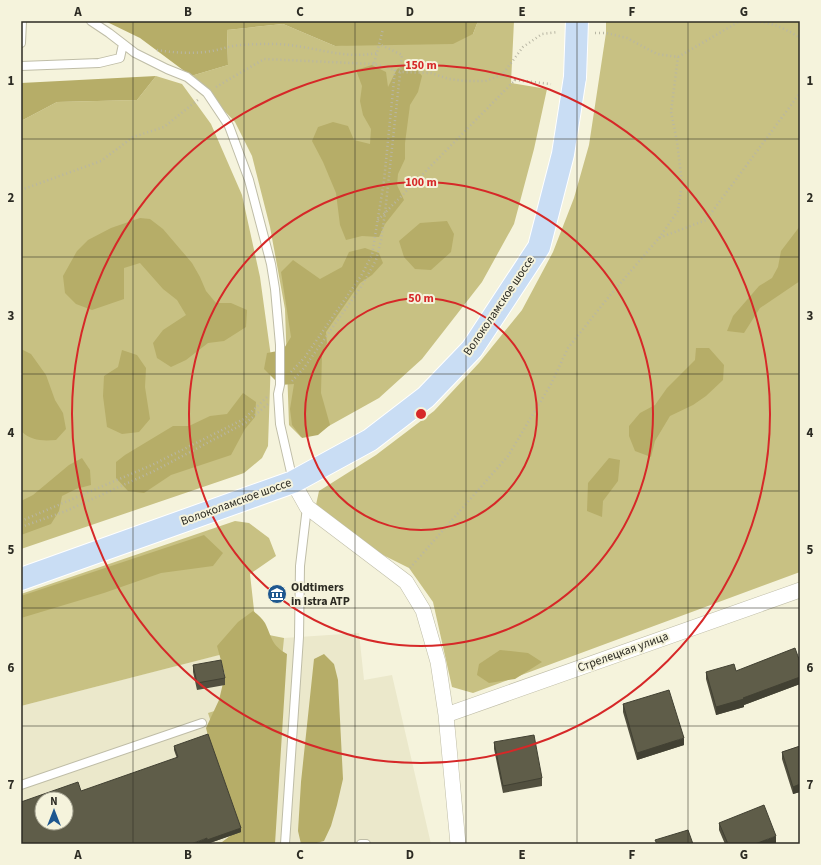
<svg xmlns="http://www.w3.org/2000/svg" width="821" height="865" font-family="'Source Sans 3',sans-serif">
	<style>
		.built { fill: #ebe8cb; fill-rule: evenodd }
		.green { fill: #c8c183 }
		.forest { fill: #b6ad68 }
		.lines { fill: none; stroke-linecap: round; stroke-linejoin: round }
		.service-casing { stroke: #bfbda7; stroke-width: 10 }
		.minor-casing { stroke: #bfbda7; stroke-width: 16 }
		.primary-casing { stroke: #fff; stroke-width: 24 }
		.path { stroke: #b8b6a4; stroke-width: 2.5; stroke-dasharray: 1 3; stroke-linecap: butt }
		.service { stroke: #fff; stroke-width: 8 }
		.minor { stroke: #fff; stroke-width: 15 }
		.primary { stroke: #c9ddf4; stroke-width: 22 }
		.primary-bridge-casing { stroke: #fff; stroke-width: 24; stroke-linecap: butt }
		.primary-bridge { stroke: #c9ddf4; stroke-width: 22 }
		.wall { fill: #52503f }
		.shaded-wall { fill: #424133 }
		.building { fill: #5f5d49; stroke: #424133; fill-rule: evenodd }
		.grid { fill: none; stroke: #2c2b23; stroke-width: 1; stroke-opacity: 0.55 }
		.ring { fill: none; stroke: #d62828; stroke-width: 2 }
		.labels { text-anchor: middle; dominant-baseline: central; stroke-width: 4; stroke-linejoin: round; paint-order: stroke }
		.street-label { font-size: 12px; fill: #2c2b23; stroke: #f5f3dc }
		.poi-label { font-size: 12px; font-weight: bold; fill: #2c2b23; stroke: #f5f3dc; text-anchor: start }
		.centre { fill: #d62828; stroke: #f5f3dc; stroke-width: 2 }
		.ring-label { font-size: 12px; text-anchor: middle; font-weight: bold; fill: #d62828; stroke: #f5f3dc; stroke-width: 4; stroke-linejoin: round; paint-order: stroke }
		.neatline { fill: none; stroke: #2c2b23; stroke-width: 1.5 }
		.grid-label { font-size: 13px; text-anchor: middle; font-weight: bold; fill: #2c2b23 }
	</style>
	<rect width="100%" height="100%" fill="#f5f3dc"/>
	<!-- built -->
	<path class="built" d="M359 633 364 680 392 675 431 844H21V706L284 638ZM42 799H66V823H42Z"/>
	<!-- green -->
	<path class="green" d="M478 21H514L511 83 547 89 534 149 514 224 482 282 422 359 379 398 318 432 301 437 289 425 285 309 270 227 252 156 235 122 191 76 228 65 227 30 283 24 335 46 473 34Z
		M606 21H800V572L473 693 452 687 433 602 409 568 331 529 314 514 319 491 376 455 434 411 479 363 522 310 553 252 574 198 589 145 606 33Z
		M156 76 182 84 211 124 242 195 260 277 271 357 268 446 262 458 244 473 21 549V121L57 102 137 100Z
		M235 521 249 523 269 538 276 556 250 574 256 628 269 635 284 638 264 844 247 834 208 713 221 709 231 652 21 706V594Z"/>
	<!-- forest -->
	<path class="forest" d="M105 21H478L473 34 453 44 335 46 283 24 227 30 228 65 191 76 140 38Z
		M411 62 422 76 418 92 410 105 405 143V159L398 174 397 185 404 200 385 224 379 237 362 236 346 240 340 225 336 193 323 162 312 141 318 127 333 122 348 126 354 140 370 144 371 129 363 115 360 101 362 86 356 70 372 65 386 72 388 87 397 69Z
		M156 76 137 100 57 102 21 121V83Z
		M140 218 150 219 163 229 192 263 200 277 206 291 216 303H231L247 310 246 327 224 341 208 343 186 360 171 367 157 358 153 343 163 330 186 315 177 300 163 289 140 263 124 268V299L92 310 76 304 65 293 63 276 77 251 88 240 111 228Z
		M447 221 454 234 451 252 431 270 415 269 404 257 399 241 420 223Z
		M800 226V281L760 308 744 333 727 331 733 316 759 286 772 278 778 267 781 251Z
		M365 248 379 253 383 263 372 275 360 283 326 332 327 343 322 354 321 393 330 425 318 435 302 438 292 425 290 409 294 384 280 385 264 369 267 353 283 350 291 337 281 272 293 260 320 279 342 267 349 252Z
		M696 348H709L724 365 723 380 706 396 693 405 670 416 655 441 651 457 635 451 629 436V426L640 413 655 405 667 388 695 360Z
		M21 349 31 354 46 375 55 400 63 413 66 429 56 440C43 441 31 441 21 431Z
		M122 350 137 355 146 368 145 387 150 419 139 432 122 434 107 427 103 396 104 376 118 367Z
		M243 393 256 402 255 417 245 429 231 455 171 475 144 493 128 491 116 478V462L125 455 173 426H189L210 416 227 414Z
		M82 458 90 470 91 485 76 489 62 496 59 511 51 524 21 535V501L33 495 69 465Z
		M609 458 620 460 618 481 603 501 602 517 587 511 588 483Z
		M204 535 223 553 213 566 161 573 104 593 21 618V596Z
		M253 611C257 614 262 618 265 623 272 637 271 645 287 654L275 844H206L222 842 234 833 206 728 219 700 225 675 217 646 238 622Z
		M500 650 528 653 542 662 515 679 489 683 477 675 479 664Z
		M324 654 334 664 338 680 343 779 337 805 331 826 324 841 313 844H301L298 831 301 782 314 659Z"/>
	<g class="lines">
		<defs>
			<path id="service" d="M91 21 109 33 135 53 167 69 187 77 207 93 229 126 249 180 271 264 275 289 280 345V385L278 394 280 424 293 481
				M21 43 22 21
				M21 66 99 63 120 58 123 44
				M21 785 202 723
				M285 844 299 637 300 566 307 507
				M361 844H366"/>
			<path id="minor" d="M293 482 307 507 406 582 423 610 438 662 446 715 458 844
				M446 715 800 590"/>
			<path id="primary" d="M21 579 293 482 370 440 426 397 472 349 539 247 563 154 575 77"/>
		</defs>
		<!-- service casing -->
		<use href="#service" class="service-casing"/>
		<!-- minor casing -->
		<use href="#minor" class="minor-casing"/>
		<!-- primary casing -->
		<use href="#primary" class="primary-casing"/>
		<!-- path -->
		<path class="path" d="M752 21C771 22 785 28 800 38
			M595 33H606L627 38 657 54 678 57 740 21
			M157 50C175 53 195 54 212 51 222 49 230 46 240 45 252 44 264 44 276 44 311 45 342 60 377 53
			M395 70 400 72 431 73 449 79 465 81H485L502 75 523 47 542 34 558 32
			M515 80 551 84
			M216 87 264 59 374 64
			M21 190 101 161 133 137 164 127 199 99
			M378 220 515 80 502 75
			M659 238 678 211 682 184 677 141 671 112 678 57
			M291 372 305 357 361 276 372 255 384 181 395 70 374 64 383 29
			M292 381 304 368 361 287 376 260 381 240 385 213 402 55 379 44
			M21 521 152 465 244 419 267 397
			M21 527 66 511 154 471 247 422 268 404
			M410 568 508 456 551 384 568 348 607 299 659 238 706 220 800 93"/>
		<!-- service -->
		<use href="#service" class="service"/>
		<!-- minor -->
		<use href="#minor" class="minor"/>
		<!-- primary -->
		<use href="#primary" class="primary"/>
		<defs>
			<path id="primary-bridge" d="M575 77 577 21"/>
		</defs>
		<!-- primary-bridge casing -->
		<use href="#primary-bridge" class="primary-bridge-casing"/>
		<!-- primary-bridge -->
		<use href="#primary-bridge" class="primary-bridge"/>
	</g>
	<!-- wall -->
	<path class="wall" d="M800 662V684L744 705V707L716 715 706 679V672L736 671Z
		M193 665 225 678V685L197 690 193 672Z
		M623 704 684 745 637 760 623 712Z
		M494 742 542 778V786L503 793 494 749Z
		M174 746 241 832 207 844 174 750Z
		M800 746V792L793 794 782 759V752Z
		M719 823 776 843 773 844H725L719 830Z"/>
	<!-- shaded-wall -->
	<path class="shaded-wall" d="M800 677V684L744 705V707L716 715V707L743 698Z
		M684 738V745L637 760V753Z
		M800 784V792L793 794V787Z
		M241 828V832L207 844V840Z
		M776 836V843L773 844H755Z
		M207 838V843L203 844H191Z"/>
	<!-- building -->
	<path class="building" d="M795 648 800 662V677L743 698 744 699 716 707 706 672 734 664 736 671Z
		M221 660 225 678 197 683 193 665Z
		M669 690 684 738 637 753 623 704Z
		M208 734 241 828 207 840V838L191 844H21V802L78 782 81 791 178 757 174 746ZM42 799H66V823H42Z
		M534 735 542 778 503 786 494 742Z
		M800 746V784L793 787 782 752Z
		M764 805 776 836 755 844H728L719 823Z
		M688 830 693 844H657L655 840Z"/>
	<!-- grid -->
	<path class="grid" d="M133 21V844M244 21V844M355 21V844M466 21V844M577 21V844M688 21V844M21 139H800M21 257H800M21 374H800M21 491H800M21 608H800M21 726H800"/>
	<!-- distance rings -->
	<g class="ring">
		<circle cx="421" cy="414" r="116"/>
		<circle cx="421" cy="414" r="232"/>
		<circle cx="421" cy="414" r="349"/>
	</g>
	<!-- icons -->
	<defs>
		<symbol id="museum-disc" viewBox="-11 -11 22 22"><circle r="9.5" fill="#1e578f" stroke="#f5f3dc"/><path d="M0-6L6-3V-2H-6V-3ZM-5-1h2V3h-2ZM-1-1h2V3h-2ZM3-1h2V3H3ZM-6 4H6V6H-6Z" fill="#fff"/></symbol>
	</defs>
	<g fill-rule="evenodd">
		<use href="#museum-disc" x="266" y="583" width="22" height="22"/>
	</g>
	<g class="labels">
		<!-- street labels -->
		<g class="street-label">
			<text transform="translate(499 306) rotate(-56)">Волоколамское шоссе</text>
			<text transform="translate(236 502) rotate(-20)">Волоколамское шоссе</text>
			<text transform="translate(623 652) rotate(-20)">Стрелецкая улица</text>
		</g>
		<!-- poi labels -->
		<g class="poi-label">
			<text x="291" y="587">Oldtimers<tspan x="291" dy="14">in Istra ATP</tspan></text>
		</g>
	</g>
	<circle cx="421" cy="414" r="6" class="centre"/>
	<g class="ring-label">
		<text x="421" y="69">150 m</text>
		<text x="421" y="186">100 m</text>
		<text x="421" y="302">50 m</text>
	</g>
	<!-- border -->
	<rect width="821" height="865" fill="none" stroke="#f5f3dc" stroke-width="44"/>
	<!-- north arrow -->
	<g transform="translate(54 811)"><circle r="19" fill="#f5f3dc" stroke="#a5a392"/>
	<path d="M0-3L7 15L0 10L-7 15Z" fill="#1e578f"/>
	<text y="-6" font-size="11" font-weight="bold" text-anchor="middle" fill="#2c2b23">N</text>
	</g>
	<rect x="22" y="22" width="777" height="821" class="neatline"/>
	<g class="grid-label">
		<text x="78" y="16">A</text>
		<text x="188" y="16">B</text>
		<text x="300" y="16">C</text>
		<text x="410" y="16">D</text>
		<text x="522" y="16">E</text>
		<text x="632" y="16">F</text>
		<text x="744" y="16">G</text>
		<text x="11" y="85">1</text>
		<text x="810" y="85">1</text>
		<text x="11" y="202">2</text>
		<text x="810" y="202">2</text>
		<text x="11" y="320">3</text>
		<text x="810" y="320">3</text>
		<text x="11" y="437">4</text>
		<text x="810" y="437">4</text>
		<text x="11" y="554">5</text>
		<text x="810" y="554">5</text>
		<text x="11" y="672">6</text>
		<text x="810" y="672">6</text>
		<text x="11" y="789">7</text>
		<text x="810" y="789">7</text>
		<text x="78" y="859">A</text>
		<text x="188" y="859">B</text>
		<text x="300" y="859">C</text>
		<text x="410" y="859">D</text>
		<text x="522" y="859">E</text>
		<text x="632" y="859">F</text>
		<text x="744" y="859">G</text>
	</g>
</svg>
